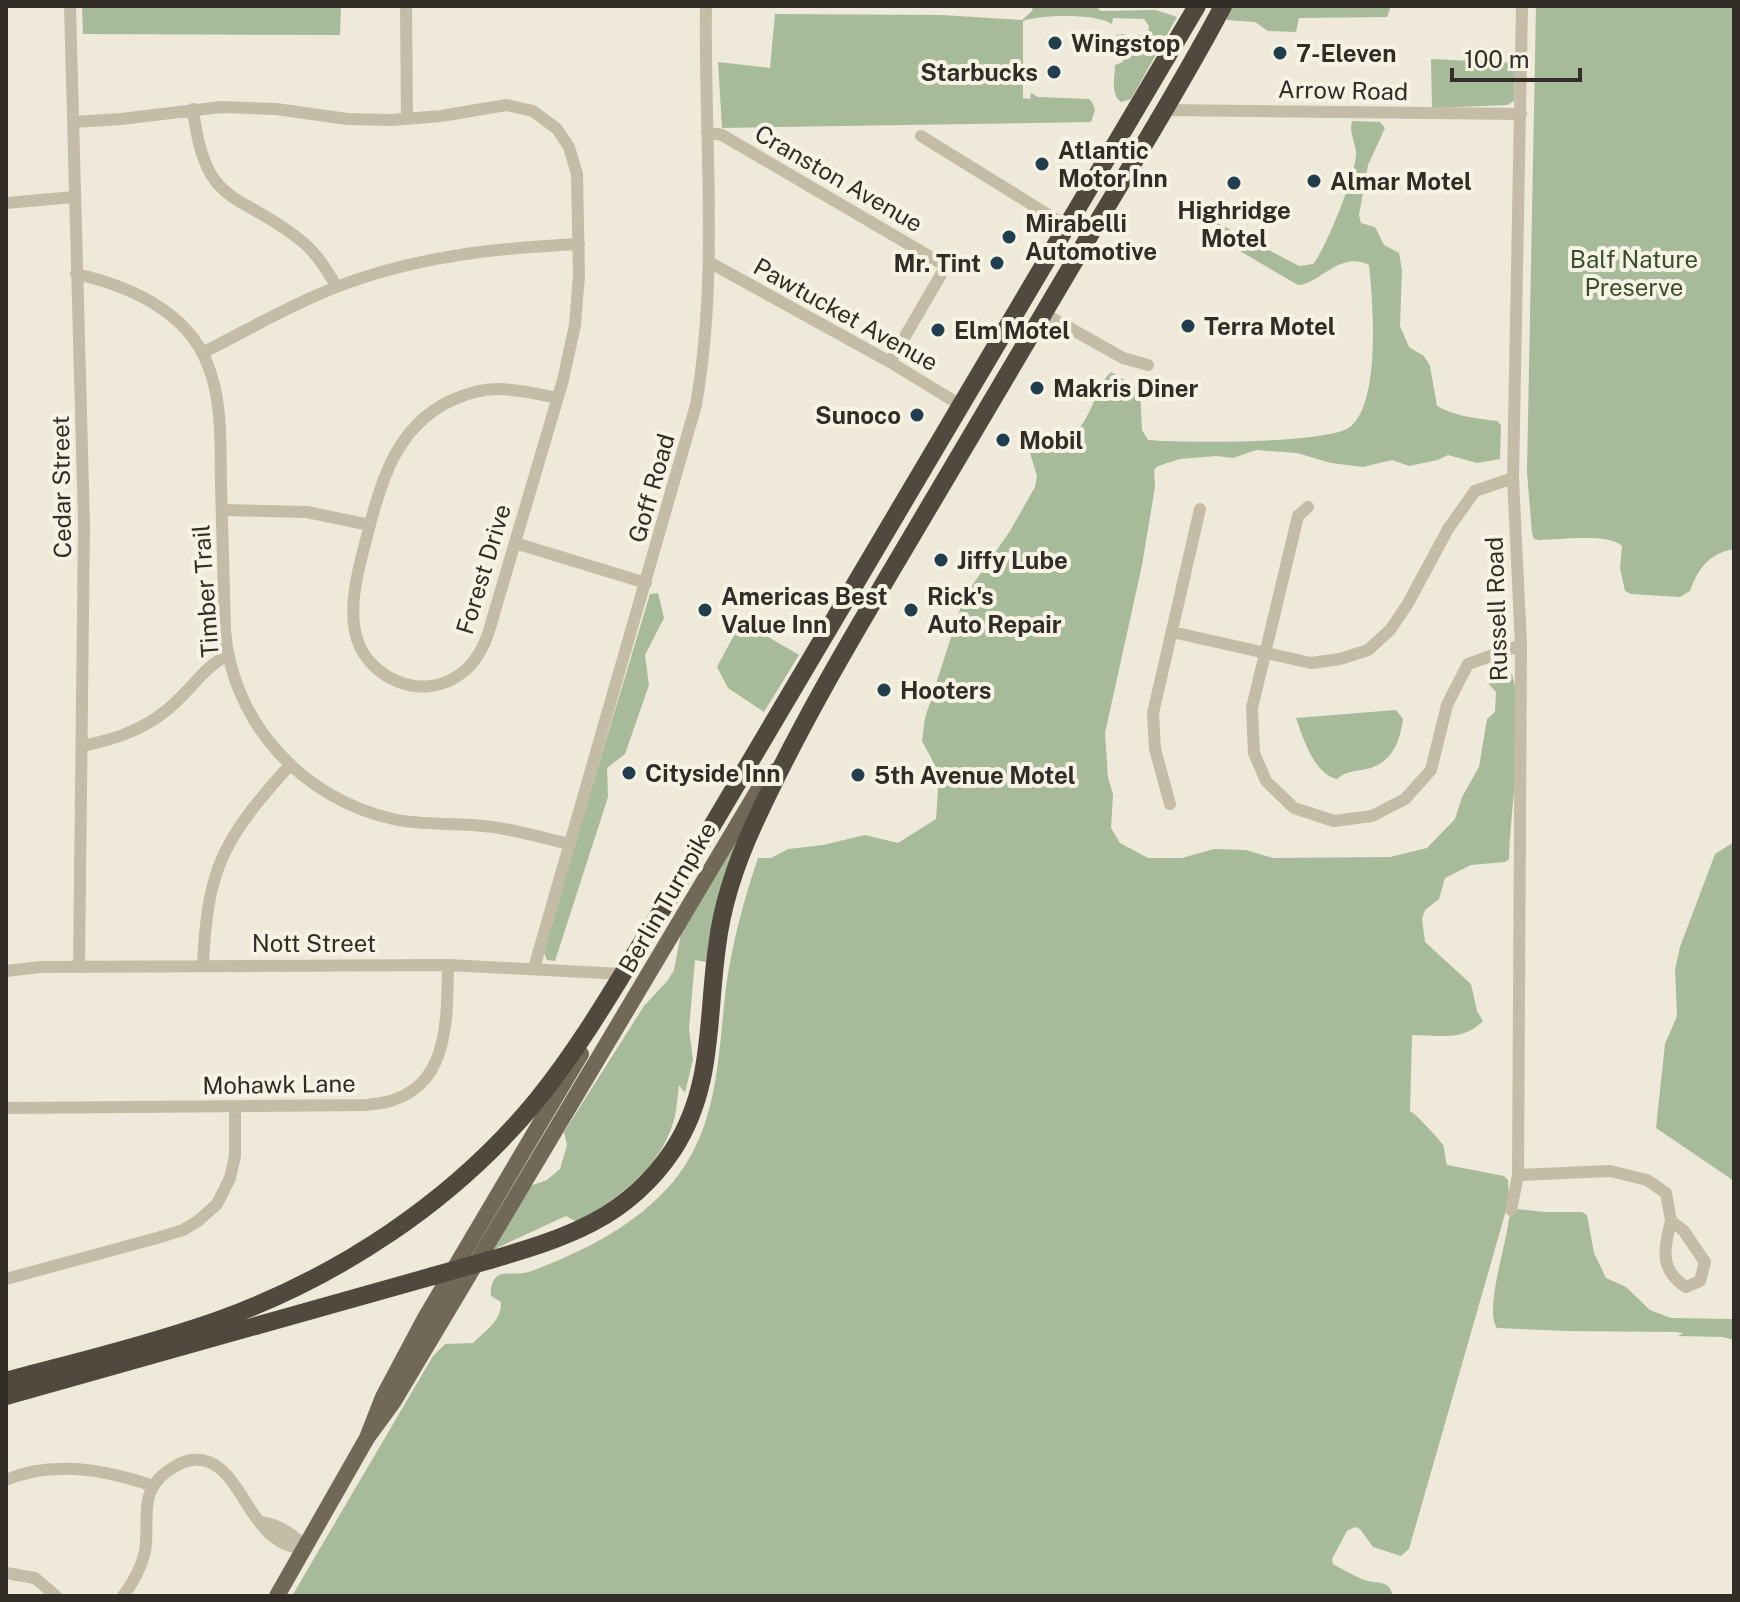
<svg xmlns="http://www.w3.org/2000/svg" width="1740" height="1602" font-family="'Public Sans',sans-serif">
	<style>
		.green { fill: #a7bb9a }
		.lines { fill: none; stroke-linecap: round; stroke-linejoin: round }
		.minor { stroke: #c4bca6; stroke-width: 12 }
		.major { stroke: #726858; stroke-width: 16 }
		.highway { stroke: #51493e; stroke-width: 18 }
		.highway-bridge { stroke: #51493e; stroke-width: 18 }
		.poi-dot { fill: #203e4e; stroke: #f6f3e4; stroke-width: 3 }
		.labels { text-anchor: middle; dominant-baseline: central; stroke-width: 8; stroke-linejoin: round; paint-order: stroke }
		.poi-label { font-size: 24px; font-weight: bold; fill: #312d26; stroke: #f6f3e4; text-anchor: start }
		.street-label { font-size: 24px; fill: #312d26; stroke: #f6f3e4 }
		.park-label { font-size: 24px; fill: #384d2c; stroke: #f6f3e4 }
	</style>
	<rect width="100%" height="100%" fill="#eee9d8"/>
	<!-- green -->
	<path class="green" d="M82 6H341L340 35 83 34Z
		M1033 6H1095L1101 11 1156 10 1177 17 1131 99 1121 102C1110 94 1115 77 1115 65L1123 62 1122 37 1115 35 1124 34 1125 42 1136 41V35H1148L1149 26 1144 19 1113 18 1112 24C1095 13 1040 15 1023 21V98L1030 99 1031 93 1038 97 1089 99 1092 102 1095 110 1091 122 722 128 718 62 770 68 775 14 942 15 1022 20 1032 11Z
		M1231 6H1391L1387 17 1299 18 1296 32 1268 31 1255 22 1227 20 1226 17Z
		M1536 6H1734V549C1710 553 1698 568 1690 591L1680 597 1631 594 1625 591 1620 568 1622 546C1609 533 1559 540 1540 540L1534 539 1532 533 1527 472Z
		M1431 59 1515 63 1514 101 1507 105 1432 108Z
		M1352 121 1380 122 1385 128 1368 165 1359 215 1361 223 1375 227 1384 245 1399 253 1402 270 1400 326 1409 347 1424 356 1430 366 1437 406C1457 417 1475 418 1497 421L1501 425 1500 459 1477 463 1448 455 1438 460 1409 466 1392 460 1363 467 1331 463 1297 453 1256 450 1233 458 1216 456 1180 459 1158 466 1154 470 1155 487 1142 565 1105 733 1108 778 1113 794 1111 828 1120 843 1148 858H1182L1214 849 1246 850 1273 858 1390 857 1427 848 1455 819 1462 797 1479 767 1487 719 1495 712 1496 692 1488 683 1492 673 1512 674C1526 723 1510 806 1509 859L1505 862 1471 865 1445 878 1439 899 1425 910 1422 919 1425 942 1471 984 1477 1011 1483 1021C1462 1042 1440 1035 1412 1035L1410 1111C1415 1113 1439 1139 1443 1145 1445 1150 1445 1159 1447 1165L1504 1176 1508 1180 1509 1200 1409 1549 1401 1556 1373 1547 1360 1529 1355 1527 1347 1531 1332 1559 1333 1564C1342 1569 1353 1575 1362 1579 1375 1585 1389 1578 1393 1596H292L433 1356 445 1344 473 1343C485 1331 502 1321 501 1302L491 1296C490 1289 492 1279 499 1275 508 1272 519 1275 529 1272 582 1252 634 1227 672 1183 719 1128 718 1055 726 987 732 944 744 899 758 858H771L788 849 823 845 865 835 898 843 936 819 939 773 922 741 925 718 964 597 1010 531 1035 487 1037 476 1030 453 1045 436C1054 434 1064 437 1072 434 1090 425 1096 385 1111 372L1140 389 1142 430 1148 440C1181 443 1328 444 1350 427 1381 402 1373 302 1369 265 1340 250 1320 284 1298 285L1209 233 1203 226 1207 219 1212 220 1299 266 1313 264C1325 251 1358 169 1356 152 1355 140 1349 134 1352 121Z
		M658 593 664 618 645 655 649 685 625 754 607 768 608 797 555 961 547 960 543 950 650 594Z
		M746 624 799 655 764 712 728 688 717 667 739 626Z
		M1396 710 1403 719C1400 742 1392 763 1367 769 1355 771 1347 771 1337 779 1314 774 1303 738 1296 718Z
		M754 807 709 940 706 962 695 960 689 1029 693 1059 685 1093 679 1085C677 1098 677 1112 673 1123 659 1170 616 1199 577 1222L566 1216 486 1253 530 1186 547 1180 560 1169 567 1145 564 1132 644 1006 668 980 674 970 682 928Z
		M1734 842V1181L1656 1128 1665 1044 1677 1016 1675 970 1680 947 1715 854Z
		M1516 1209 1545 1212H1582L1587 1215 1594 1253 1606 1278 1626 1287 1650 1310 1671 1318 1734 1319V1340L1723 1337 1678 1336 1683 1333 1675 1332 1567 1331 1497 1328C1484 1310 1507 1243 1509 1218Z"/>
	<g class="lines">
		<!-- minor -->
		<path class="minor" d="M70 6 84 524 79 967
			M406 6 407 119
			M193 109C205 211 239 189 304 243 318 255 327 271 337 287
			M1164 110 1521 114
			M73 122 121 119 221 107 276 109 347 119 392 120 441 116 506 105 533 111 557 129 569 147 577 174 579 275 575 325 563 380 488 634C482 651 473 667 456 677 420 700 370 679 357 639 347 607 359 567 367 536 380 483 396 427 450 401 465 394 480 389 497 389 517 389 537 394 557 398
			M707 132 722 135 946 266 890 362
			M921 136 1068 227
			M6 203 74 197
			M709 262 890 362 962 406
			M76 274C127 285 187 311 207 363 223 401 220 444 221 484 222 533 224 582 225 630 232 723 303 799 393 819 419 825 446 823 472 825 505 827 537 836 569 844
			M1043 313 1123 358 1148 365
			M202 353C246 331 288 306 334 288 412 257 495 248 579 244
			M1308 507 1298 516 1252 708 1254 753 1266 781 1294 808 1334 821 1372 816 1405 799 1431 770 1447 705 1468 664 1521 645
			M222 510 307 512 370 525
			M515 543 646 583
			M1172 632 1311 663 1340 659 1368 650 1390 630 1407 605 1448 529 1475 491 1513 478
			M82 746C118 739 151 727 177 701 195 684 206 666 228 655
			M1170 804 1155 749 1153 713 1200 509
			M203 966C207 867 224 838 290 765
			M534 968 696 405C719 273 704 139 706 6
			M6 971 40 967 448 965 623 974
			M6 1108 366 1105C449 1100 447 1028 448 965
			M1518 1175 1610 1171 1647 1180 1666 1193 1671 1221 1683 1230 1705 1262 1700 1281 1686 1287C1659 1270 1664 1248 1671 1221
			M1511 1210 1518 1175 1521 645 1513 478 1522 6
			M6 1279 157 1238 183 1230 198 1221 217 1204 230 1178 235 1156V1106
			M6 1480C52 1460 107 1470 153 1486
			M261 1522C277 1524 296 1535 305 1548
			M6 1573 35 1578 56 1596
			M123 1596C133 1583 141 1568 145 1552 150 1523 138 1494 165 1473 173 1467 182 1461 192 1460 244 1454 245 1548 305 1548"/>
		<!-- major -->
		<path class="major" d="M367 1438 394 1401 758 790 775 771
			M277 1596 367 1438 383 1397 425 1318 581 1054"/>
		<!-- highway -->
		<path class="highway" d="M490 1260C565 1238 627 1219 673 1150 714 1088 707 1017 717 947 722 904 736 863 754 824 798 728 852 637 906 546 968 440 1031 334 1094 228 1138 154 1183 82 1223 6
			M6 1381C76 1362 147 1345 216 1321 339 1277 454 1201 537 1100 588 1037 627 965 670 897L1197 6
			M6 1396 433 1276"/>
		<!-- highway-bridge -->
		<path class="highway-bridge" d="M433 1276 490 1260"/>
	</g>
	<!-- markers -->
	<g class="poi-dot">
		<circle cx="1055" cy="43" r="8"/>
		<circle cx="1280" cy="53" r="8"/>
		<circle cx="1054" cy="72" r="8"/>
		<circle cx="1042" cy="164" r="8"/>
		<circle cx="1314" cy="181" r="8"/>
		<circle cx="1234" cy="183" r="8"/>
		<circle cx="1009" cy="237" r="8"/>
		<circle cx="997" cy="263" r="8"/>
		<circle cx="1188" cy="326" r="8"/>
		<circle cx="938" cy="330" r="8"/>
		<circle cx="1037" cy="388" r="8"/>
		<circle cx="917" cy="415" r="8"/>
		<circle cx="1003" cy="440" r="8"/>
		<circle cx="941" cy="560" r="8"/>
		<circle cx="705" cy="610" r="8"/>
		<circle cx="911" cy="610" r="8"/>
		<circle cx="884" cy="690" r="8"/>
		<circle cx="629" cy="773" r="8"/>
		<circle cx="858" cy="775" r="8"/>
	</g>
	<g class="labels">
		<!-- poi labels -->
		<g class="poi-label">
			<text x="1071" y="43">Wingstop</text>
			<text x="1296" y="53">7-Eleven</text>
			<text x="1038" y="72" text-anchor="end">Starbucks</text>
			<text x="1058" y="150">Atlantic<tspan x="1058" dy="28">Motor Inn</tspan></text>
			<text x="1330" y="181">Almar Motel</text>
			<text x="1234" y="210" text-anchor="middle">Highridge<tspan x="1234" dy="28">Motel</tspan></text>
			<text x="1025" y="223">Mirabelli<tspan x="1025" dy="28">Automotive</tspan></text>
			<text x="981" y="263" text-anchor="end">Mr. Tint</text>
			<text x="1204" y="326">Terra Motel</text>
			<text x="954" y="330">Elm Motel</text>
			<text x="1053" y="388">Makris Diner</text>
			<text x="901" y="415" text-anchor="end">Sunoco</text>
			<text x="1019" y="440">Mobil</text>
			<text x="957" y="560">Jiffy Lube</text>
			<text x="721" y="596">Americas Best<tspan x="721" dy="28">Value Inn</tspan></text>
			<text x="927" y="596">Rick's<tspan x="927" dy="28">Auto Repair</tspan></text>
			<text x="900" y="690">Hooters</text>
			<text x="645" y="773">Cityside Inn</text>
			<text x="874" y="775">5th Avenue Motel</text>
		</g>
		<!-- street labels -->
		<g class="street-label">
			<text transform="translate(1343 90) rotate(1)">Arrow Road</text>
			<text transform="translate(839 178) rotate(30)">Cranston Avenue</text>
			<text transform="translate(846 314) rotate(29)">Pawtucket Avenue</text>
			<text transform="translate(61 487) rotate(-91)">Cedar Street</text>
			<text transform="translate(651 488) rotate(-74)">Goff Road</text>
			<text transform="translate(483 569) rotate(-73)">Forest Drive</text>
			<text transform="translate(205 591) rotate(-94)">Timber Trail</text>
			<text transform="translate(1496 609) rotate(-92)">Russell Road</text>
			<text transform="translate(667 897) rotate(-60)">Berlin Turnpike</text>
			<text x="314" y="943">Nott Street</text>
			<text transform="translate(279 1084) rotate(-1)">Mohawk Lane</text>
		</g>
		<!-- park labels -->
		<g class="park-label">
			<text x="1634" y="259">Balf Nature<tspan x="1634" dy="28">Preserve</tspan></text>
		</g>
	</g>
	<!-- border -->
	<rect width="1740" height="1602" fill="none" stroke="#312d26" stroke-width="16"/>
	<!-- scale -->
	<path d="M1452 68v12h128v-12" fill="none" stroke="#312d26" stroke-width="4"/>
	<text x="1464" y="68" font-size="24" fill="#312d26" stroke="#f6f3e4" stroke-width="6" paint-order="stroke">100 m</text>
</svg>
